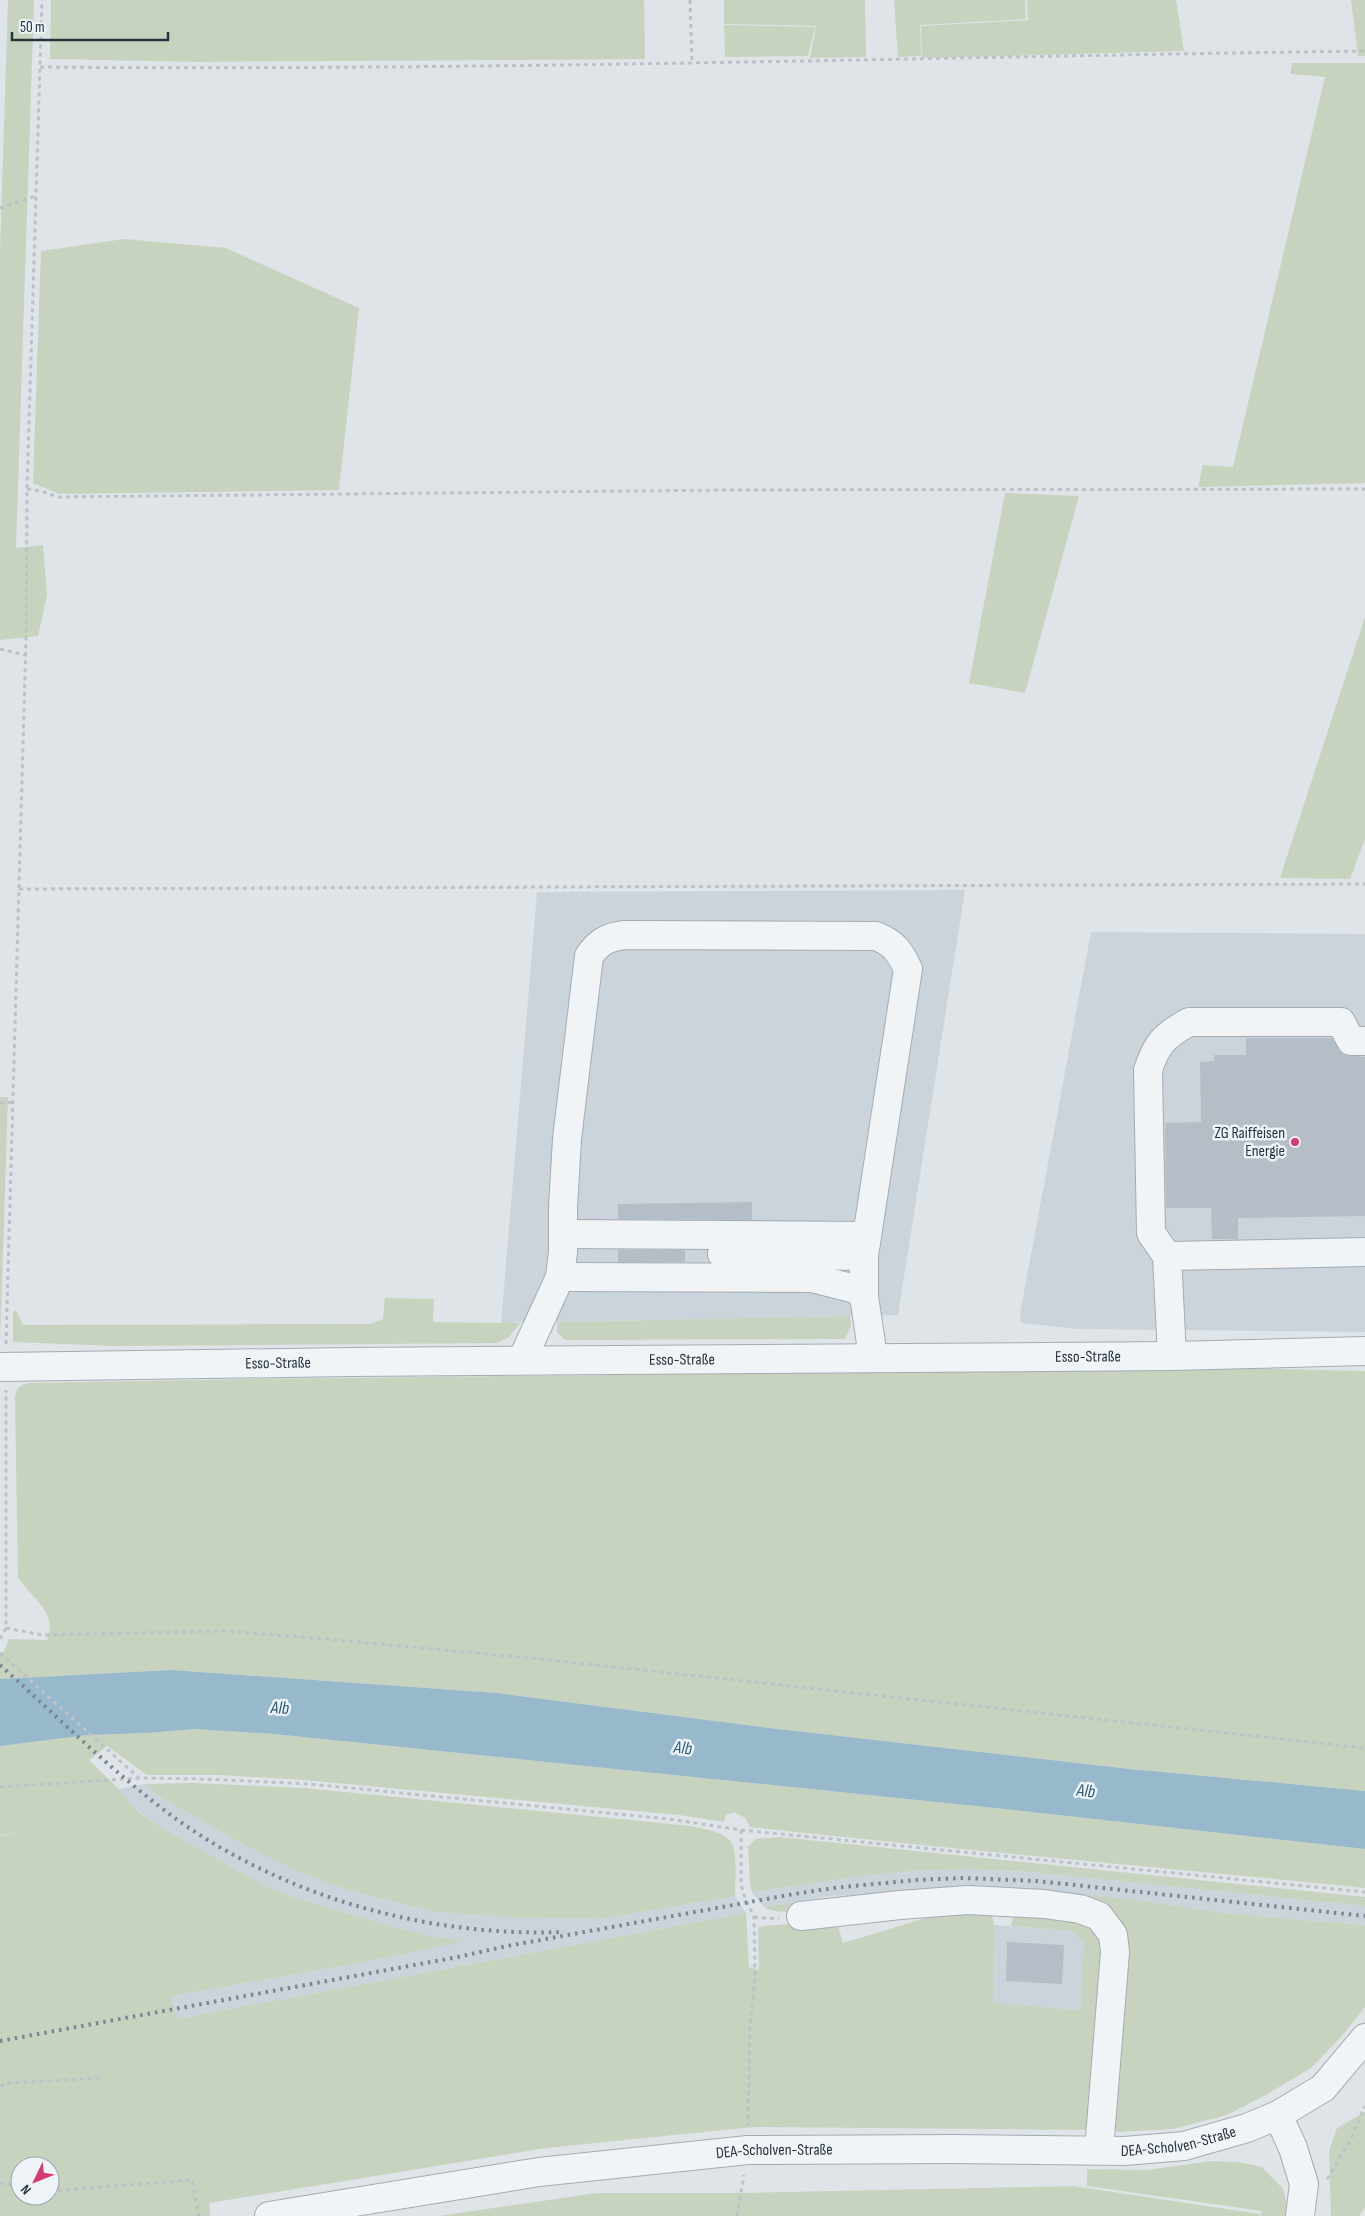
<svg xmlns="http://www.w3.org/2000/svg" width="1365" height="2216" font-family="'Sofia Sans Condensed',sans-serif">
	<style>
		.built { fill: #ccd4db; fill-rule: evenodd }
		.green { fill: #c7d3bf; fill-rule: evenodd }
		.water { fill: #97b9cb }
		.building { fill: #b5bec6 }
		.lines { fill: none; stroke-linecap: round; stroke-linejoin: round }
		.minor-casing { stroke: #a3acb2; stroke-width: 30 }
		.path { stroke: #bcc2c7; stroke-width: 3; stroke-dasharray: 4 4; stroke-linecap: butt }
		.minor { stroke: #f1f4f7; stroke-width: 28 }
		.rail { stroke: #778693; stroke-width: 4; stroke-dasharray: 2.5 5; stroke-linecap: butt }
		.poi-dot { fill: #d53b6e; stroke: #edf3f6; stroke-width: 2 }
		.labels { text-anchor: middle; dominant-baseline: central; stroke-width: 5; stroke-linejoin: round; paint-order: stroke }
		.poi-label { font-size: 16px; fill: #263440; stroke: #edf3f6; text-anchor: end }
		.street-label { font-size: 16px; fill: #263440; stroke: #edf3f6 }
		.water-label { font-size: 18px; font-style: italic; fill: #2e5b76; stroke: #edf3f6 }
	</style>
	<rect width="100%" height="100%" fill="#dee4e8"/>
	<!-- built -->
	<path class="built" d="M965 890 898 1315 501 1323 537 892Z
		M1091 932 1365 934V1332L1079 1329 1021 1323 1020 1314Z
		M144 1784 160 1797 255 1851 351 1891 436 1912 508 1917 599 1919 735 1896 746 1913 176 2019 211 2216H0V1836L137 1811 119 1789ZM138 1811 176 1836 264 1885 292 1897 391 1926 429 1936 463 1941 364 1962 171 1996ZM20 2166H50V2196H20Z
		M972 1869 1029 1872 1365 1906V1925L1231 1914 1129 1899 1010 1888 831 1896 764 1907 752 1892 862 1876 910 1871Z
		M994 1925 1073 1931 1084 1944 1080 2010 993 2003Z"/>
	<!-- green -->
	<path class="green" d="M8 0H34L16 548 43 545 47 595 38 636 0 640V252Z
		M51 0H644L645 59 198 62 50 59Z
		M724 0H865L866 57 810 58 816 26 724 24Z
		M894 0H1025L1026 19 920 25 921 56 898 57Z
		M1027 0H1176L1184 51 922 58 921 26 1028 20Z
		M1351 0H1365V56H1358Z
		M724 25 815 27 808 56 725 57Z
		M1292 63H1365V483L1198 487 1203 465 1233 467 1325 77 1290 74Z
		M124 239 226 248 359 308 339 490 59 494 33 483 41 251Z
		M1005 493 1079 496 1025 693 969 683Z
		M1365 617V839L1350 879 1280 878Z
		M0 1097H8L0 1342Z
		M385 1298 434 1299 433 1322 520 1323 509 1337 497 1343 114 1346 13 1342V1312L16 1310 23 1325 370 1324 383 1319Z
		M850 1316 851 1326 845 1339 565 1340 557 1332V1322Z
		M1238 1368 1365 1371V1791L1130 1769 778 1729 497 1693 171 1670 0 1679V1656L4 1651 9 1639 47 1640C58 1610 32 1600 18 1577L15 1399C16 1389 18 1386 28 1383L251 1379Z
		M193 1729 274 1734 1014 1810 1365 1849V1888C1160 1867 955 1850 750 1827L745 1818 734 1812 726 1815 724 1822 679 1815 304 1780 220 1775H147L107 1746 89 1760 119 1789 137 1811 176 1836 264 1885 292 1897 391 1926 429 1936 465 1941 364 1962 171 1996 176 2019 746 1913 749 1967 759 1970 758 1927 836 1919 843 1943 949 1911 991 1910 994 1925 993 2003 1080 2010 1084 1944 1072 1931 1011 1926 1015 1910 1079 1917 1104 1936 1088 2130 754 2127 546 2148 209 2203 210 2214 199 2216H0V1836L26 1831 0 1835V1746L88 1735 149 1733ZM20 2166H50V2196H20Z
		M192 1783 305 1788 661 1823C679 1825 721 1827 731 1842 738 1852 735 1884 735 1896L599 1919 508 1917 436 1912 351 1891 299 1872 255 1851 160 1797 144 1784Z
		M780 1837 1365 1897V1906L1029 1872 972 1869 910 1871 862 1876 752 1892 750 1885 748 1847 756 1839Z
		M970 1887 1044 1890 1129 1899 1231 1914 1365 1925V2007L1342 2036 1311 2068 1266 2095 1227 2115 1173 2129 1117 2132 1113 2126 1105 1910 820 1904C801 1909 783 1917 764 1907 833 1896 901 1889 970 1887Z
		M1365 2112V2207L1359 2216H1331L1329 2151 1337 2128Z
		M1210 2161 1238 2162 1262 2167 1283 2189 1290 2216H1261L1262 2211 1087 2186V2169L1148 2170Z
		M1073 2186 1260 2214V2216H439L596 2193H741Z"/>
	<!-- water -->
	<path class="water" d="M171 1670 497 1693 778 1729 1130 1769 1365 1791V1849L1014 1810 274 1734 193 1729 149 1733 88 1735 0 1746V1679Z"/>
	<!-- building -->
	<path class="building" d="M1246 1038H1332L1343 1055 1365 1057V1216L1238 1218V1239H1212L1211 1208H1166L1165 1123 1201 1122 1200 1062 1214 1061V1055H1246Z
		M752 1202V1220L618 1219V1204Z
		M618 1250H685V1262H618Z
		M1007 1942 1064 1945 1062 1984 1006 1981Z"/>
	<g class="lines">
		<defs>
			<g id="minor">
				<path d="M564 1234 867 1236"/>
				<path d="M722 1254 864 1256"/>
				<path d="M1167 1256 1365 1252"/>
				<path d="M560 1277 812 1278 855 1289 864 1296"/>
				<path d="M1172 1356 1167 1256 1151 1233 1148 1070C1157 1043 1164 1036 1189 1022H1341L1351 1041H1365"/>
				<path d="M522 1360 560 1277 563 1252V1207L567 1139 589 956C599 942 607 937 625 935L876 936C894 943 900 952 908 969L864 1256V1296L873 1357"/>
				<path id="s1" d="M0 1367 351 1362 1172 1356 1365 1351"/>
				<path d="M801 1916 900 1905 968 1900 1044 1904 1080 1909 1099 1916 1113 1935 1115 1952 1099 2150"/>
				<path d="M1278 2115 1293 2148 1304 2184 1300 2216"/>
				<path id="s2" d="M269 2216 539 2172 748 2150 953 2149 1125 2151 1184 2146 1247 2128 1278 2115 1323 2088 1365 2038"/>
			</g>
		</defs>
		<!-- minor casing -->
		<use href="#minor" class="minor-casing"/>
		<!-- path -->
		<path class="path" d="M690 0 692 62
			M40 67C482 71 923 57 1365 51
			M0 208 36 196
			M27 489 41 491 58 497 726 490 1365 489
			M0 649 25 655
			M19 889 1365 884
			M0 1103 14 1102
			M6 1344 26 640 27 489 42 0
			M6 1628 43 1635 225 1631 338 1640 540 1659 1365 1748
			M0 1639 6 1628V1390
			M0 1653 139 1778
			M0 1787 140 1778 205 1779 309 1784 669 1819 741 1830 1365 1892
			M741 1830V1884L744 1895 754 1917 755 1976 750 2027 748 2126
			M754 1917 779 1919
			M0 2086 9 2083 102 2078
			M1327 2179 1350 2141 1365 2106
			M0 2183 20 2186
			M50 2191 192 2180 199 2216
			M737 2216 744 2175"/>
		<!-- minor -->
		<use href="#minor" class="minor"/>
		<!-- rail -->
		<path class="rail" d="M0 1665C59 1718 115 1775 179 1821 290 1899 430 1937 564 1932
			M0 2041 458 1957 507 1946 794 1894 834 1888 915 1880 963 1878 1037 1881 1365 1916"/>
	</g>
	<!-- markers -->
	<circle class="poi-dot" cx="1295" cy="1142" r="5"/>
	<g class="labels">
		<!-- poi labels -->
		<g class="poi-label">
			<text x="1285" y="1133">ZG Raiffeisen<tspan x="1285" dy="18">Energie</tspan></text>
		</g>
		<!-- street labels -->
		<g class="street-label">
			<text stroke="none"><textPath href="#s1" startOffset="1088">Esso-Straße</textPath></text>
			<text stroke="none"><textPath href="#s1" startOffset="682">Esso-Straße</textPath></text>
			<text stroke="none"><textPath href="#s1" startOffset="278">Esso-Straße</textPath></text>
			<text stroke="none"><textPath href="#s2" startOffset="915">DEA-Scholven-Straße</textPath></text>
			<text stroke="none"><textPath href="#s2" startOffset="510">DEA-Scholven-Straße</textPath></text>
		</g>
		<!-- water labels -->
		<g class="water-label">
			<text transform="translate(280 1708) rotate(3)">Alb</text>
			<text transform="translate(683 1748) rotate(6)">Alb</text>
			<text transform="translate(1086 1791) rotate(6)">Alb</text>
		</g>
	</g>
	<!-- north arrow -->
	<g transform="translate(35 2181) rotate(227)"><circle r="24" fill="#edf3f6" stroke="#9da7ad"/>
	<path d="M0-4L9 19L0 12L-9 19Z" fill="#d53b6e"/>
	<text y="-8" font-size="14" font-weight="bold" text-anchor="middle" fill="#263440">N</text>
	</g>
	<!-- scale -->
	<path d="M12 32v8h156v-8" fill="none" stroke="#263440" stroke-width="2.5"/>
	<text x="20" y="32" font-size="15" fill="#263440" stroke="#edf3f6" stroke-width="4" paint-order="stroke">50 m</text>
</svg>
